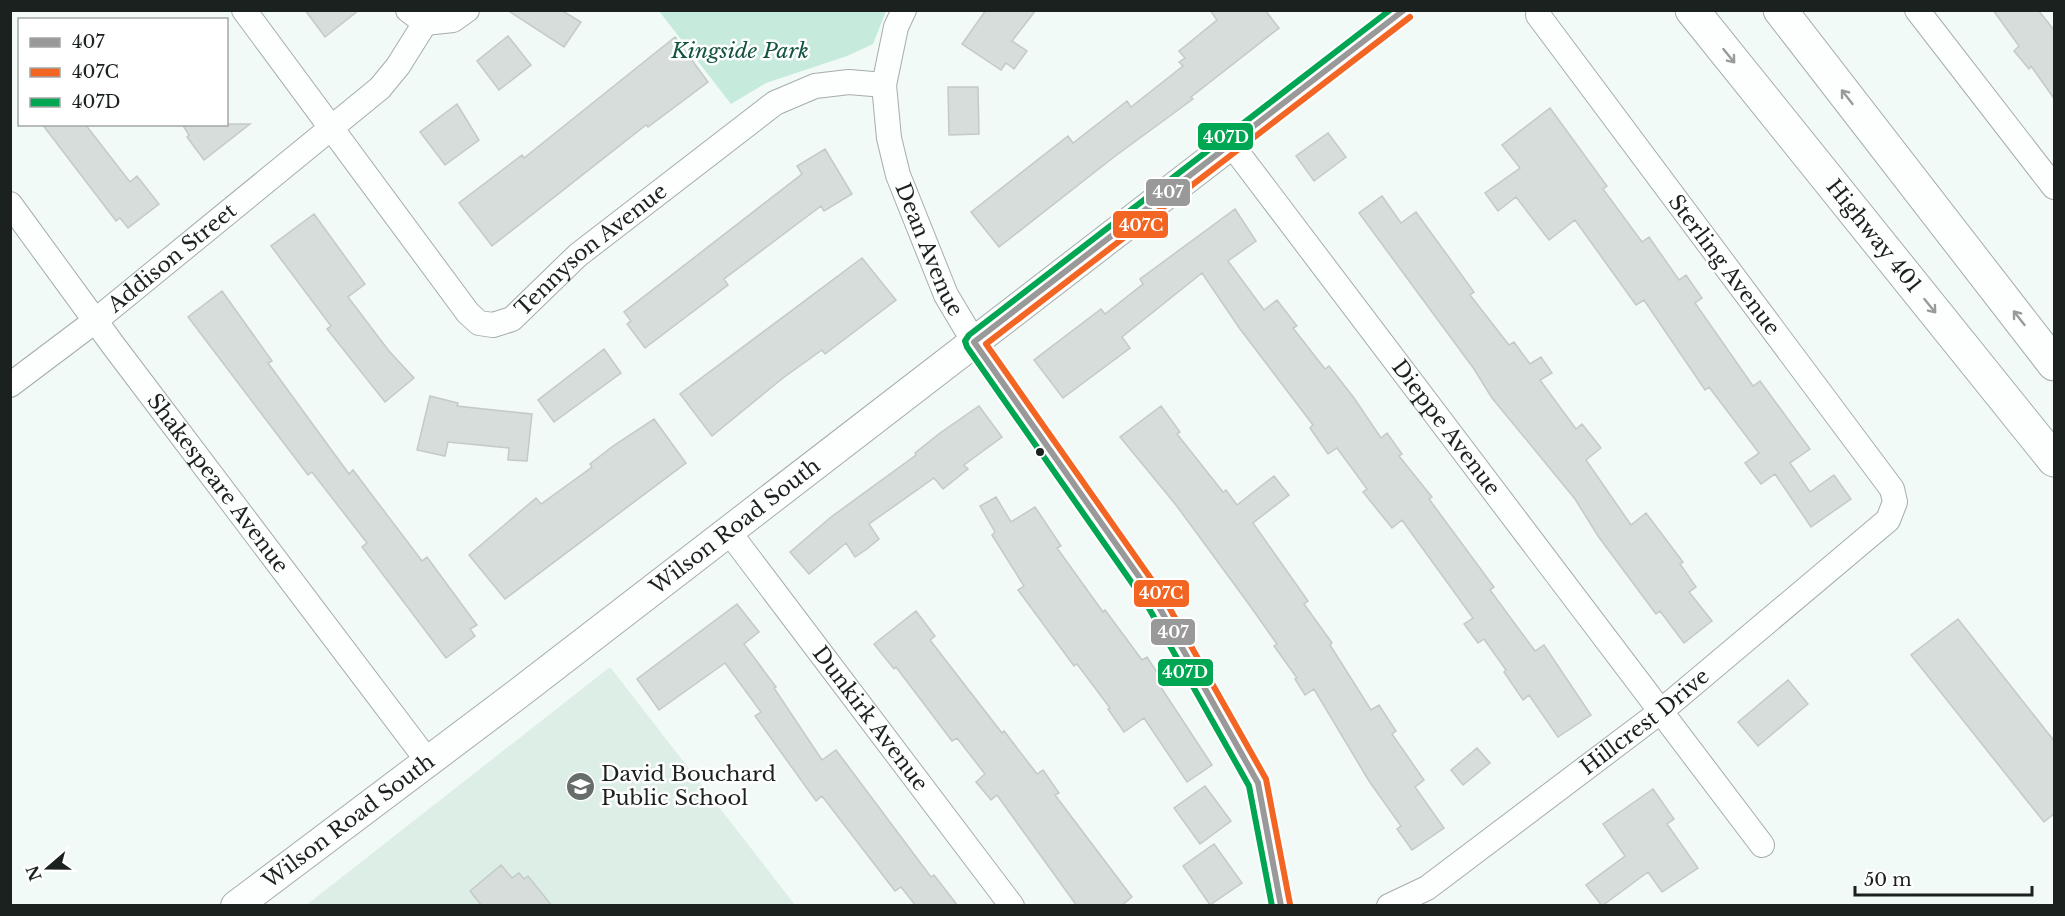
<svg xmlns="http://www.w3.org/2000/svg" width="2065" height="916" viewBox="0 0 2065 916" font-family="'Libre Baskerville',serif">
	<rect width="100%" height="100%" fill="#f1faf6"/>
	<path fill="#ddeee7" d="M610,667L795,905L305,906Z"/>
	<path fill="#c6eadb" d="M659,11H886L873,44L847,56L766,83L731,104Z"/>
	<path fill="#d6ddda" stroke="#c3cac7" stroke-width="1.5" d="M305,10H359L325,37Z
		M507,10H561L581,22L564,47Z
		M986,10H1036L1012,41L1027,51L1014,69L1006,63L1001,70L962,44Z
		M1210,10H1265L1279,28L1191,97L1193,99L1114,157L999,247L971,212L1068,136L1073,143L1127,101L1131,107L1183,66L1179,62L1185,58L1179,51L1217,20Z
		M1993,10H2038L2055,31V100L2031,66L2029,69L2014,51L2019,46Z
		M508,36L531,65L499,90L477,61Z
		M675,37L708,82L648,127L646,125L492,246L459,203L522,155L524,158Z
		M948,87H978L979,134L949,135Z
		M457,104L479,140L445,165L420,132Z
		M1550,108L1607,186L1603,189L1642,242L1649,237L1679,280L1686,275L1702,298L1695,303L1753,386L1760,381L1810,449L1790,463L1810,492L1834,475L1851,499L1811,527L1775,474L1761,484L1745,463L1759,453L1709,387L1705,390L1644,300L1636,305L1575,220L1549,240L1516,197L1498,211L1485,193L1520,168L1502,145Z
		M42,124H85L130,182L137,176L159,204L128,228L120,218L116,221Z
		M182,124H250L204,160L187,137L189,135Z
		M1328,133L1346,157L1314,181L1296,156Z
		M825,149L852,194L824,211L821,206L724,279L728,285L645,348L627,324L631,321L624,312L802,174L797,166Z
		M1382,196L1401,223L1416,212L1474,292L1470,295L1509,345L1514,342L1530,364L1541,357L1552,373L1540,380L1576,429L1582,424L1601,448L1586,460L1631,525L1646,513L1683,562L1680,564L1696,587L1689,592L1712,621L1684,643L1660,611L1656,614L1598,536L1575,499L1492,398L1474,369L1359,213Z
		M1235,209L1256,241L1228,261L1264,310L1277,300L1297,326L1293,328L1325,369L1329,366L1354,398L1381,438L1387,433L1402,454L1399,456L1432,497L1429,499L1494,587L1490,590L1535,651L1544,645L1591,715L1558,737L1529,695L1523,700L1504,672L1506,670L1484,639L1478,643L1464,624L1473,618L1402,520L1392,528L1363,492L1367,489L1337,448L1328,454L1310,428L1313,425L1240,329L1202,273L1122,337L1130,348L1063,398L1034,360L1101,309L1105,314L1143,284L1140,279Z
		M314,214L365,284L348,297L389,351L414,378L385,402L327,329L331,326L271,246Z
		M862,258L896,300L825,354L822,350L783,378L712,436L680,394Z
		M222,291L272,361L268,363L349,474L353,470L422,561L427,557L477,625L470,629L475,636L446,658L362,547L367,543L312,472L308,475L188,317Z
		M604,349L621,373L554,422L538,400Z
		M430,396L458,403L457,406L532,414L527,461L508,460L509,448L448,442L445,456L417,450Z
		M979,406L1002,437L964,465L968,469L943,489L934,478L869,524L879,539L867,549L855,557L846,543L809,574L790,552L831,517L916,455L915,453L940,433Z
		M1161,406L1180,432L1177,434L1223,492L1226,490L1237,505L1274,476L1289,495L1253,523L1308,601L1304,604L1332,643L1330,645L1371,710L1379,705L1396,731L1392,734L1424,780L1415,787L1444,828L1412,850L1397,829L1401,826L1369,781L1314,689L1305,695L1295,679L1297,678L1274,646L1277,644L1248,603L1176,505L1120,437Z
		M654,419L686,463L505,599L469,555L536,498L541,504L592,467L590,464L613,446Z
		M996,497L1011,522L1035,507L1061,546L1057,548L1103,612L1105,610L1142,660L1147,657L1164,683L1160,686L1212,765L1187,782L1144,718L1124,732L1108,709L1110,708L1077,664L1074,666L1018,590L1024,586L992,535L995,532L980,506Z
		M737,604L759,632L744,644L776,687L774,688L822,760L836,750L931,877L934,875L958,906H916L901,887L895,891L822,796L816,801L755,716L761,712L725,663L659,710L637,679Z
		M916,611L935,636L930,640L1002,733L1004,731L1037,774L1043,770L1059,793L1055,795L1132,897L1121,906H1077L997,795L991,800L976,782L985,774L957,738L952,741L896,667L894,669L874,644Z
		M1958,619L2055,742V813L2044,822L1911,655Z
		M1788,680L1808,704L1758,746L1738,722Z
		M1477,748L1490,763L1463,785L1451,770Z
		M1205,786L1231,821L1200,844L1174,808Z
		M1653,789L1674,819L1667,824L1698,868L1662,892L1648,872L1602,906L1586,885L1625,856L1603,824Z
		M1214,844L1242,883L1210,905L1183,866Z
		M501,865L512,878L519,873L524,879L528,876L552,906H482L470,891Z"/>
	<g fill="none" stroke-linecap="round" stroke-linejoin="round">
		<defs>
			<g id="minor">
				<path id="s1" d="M244,10L468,313L479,323L493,325L512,319L578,255L775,103L815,86L849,82L884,85"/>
				<path d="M408,10L425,23L453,20L467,10"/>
				<path id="s2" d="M904,10L896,27L884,85L889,138L898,175L946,295L974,342L1154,598L1258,783L1281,906"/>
				<path d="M1917,10L2054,187"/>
				<path id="s3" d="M1231,144L1762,845"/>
				<path id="s4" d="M10,204L113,345L427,760"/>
				<path id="s5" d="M10,385L95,321L380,88L398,66L425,23"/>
				<path id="s6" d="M729,532L1012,906"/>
				<path id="s7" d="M1389,906L1427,888L1660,712L1888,520L1895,502L1892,489L1538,15"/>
			</g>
			<g id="major">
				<path id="s8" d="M236,906L515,696L1231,144"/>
			</g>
			<g id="highway">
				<path id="s9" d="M1692,10L2054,460"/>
				<path d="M1780,10L2054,364"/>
			</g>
		</defs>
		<use href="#minor" stroke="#a6adaa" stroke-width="26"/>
		<use href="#major" stroke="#a6adaa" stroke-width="32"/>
		<use href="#highway" stroke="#a6adaa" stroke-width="35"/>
		<use href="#minor" stroke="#fdfefe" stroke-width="24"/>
		<use href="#major" stroke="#fdfefe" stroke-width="30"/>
		<use href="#highway" stroke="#fdfefe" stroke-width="33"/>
		<defs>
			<path id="bus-1" d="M1281,906L1258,783L1154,598L974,342L1404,10"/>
			<path id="bus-2" d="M1290,904L1266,779L1161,593L986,344L1410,17"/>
			<path id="bus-3" d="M1272,906L1249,786L1146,603L967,347L965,341L969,335L1390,10"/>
		</defs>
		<use href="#bus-1" stroke="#fff" stroke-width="10"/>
		<use href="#bus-2" stroke="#fff" stroke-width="10"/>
		<use href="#bus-3" stroke="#fff" stroke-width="10"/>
		<use href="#bus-1" stroke="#999" stroke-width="6"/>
		<use href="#bus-2" stroke="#f26522" stroke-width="6"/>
		<use href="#bus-3" stroke="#00a651" stroke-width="6"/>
	</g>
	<defs><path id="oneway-shaft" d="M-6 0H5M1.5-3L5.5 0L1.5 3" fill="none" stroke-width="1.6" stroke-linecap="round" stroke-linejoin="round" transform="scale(1.5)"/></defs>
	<g stroke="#979b9a">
		<use href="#oneway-shaft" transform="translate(1729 56) rotate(51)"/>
		<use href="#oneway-shaft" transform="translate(1847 97) rotate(-128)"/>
		<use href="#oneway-shaft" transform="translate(1930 306) rotate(51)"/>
		<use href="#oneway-shaft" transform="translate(2019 318) rotate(-128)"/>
	</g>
	<defs>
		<symbol id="school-disc" viewBox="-11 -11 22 22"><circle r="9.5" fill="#666d6a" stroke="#fff"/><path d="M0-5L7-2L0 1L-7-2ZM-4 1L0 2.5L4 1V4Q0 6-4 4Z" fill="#fff"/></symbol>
	</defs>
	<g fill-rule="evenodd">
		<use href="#school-disc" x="564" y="770" width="33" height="33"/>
	</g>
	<circle fill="#1b211f" stroke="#fff" stroke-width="2" cx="1040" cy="452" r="5"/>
	<g text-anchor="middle" stroke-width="5" stroke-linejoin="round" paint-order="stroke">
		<g font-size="21" font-style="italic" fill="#125440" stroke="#fff">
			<text x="740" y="58">Kingside Park</text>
		</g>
		<g font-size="21" fill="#1b211f" stroke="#fff">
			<text dy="7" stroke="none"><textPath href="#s9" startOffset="290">Highway 401</textPath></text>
			<text dy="7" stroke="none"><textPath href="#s2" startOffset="250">Dean Avenue</textPath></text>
			<text dy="7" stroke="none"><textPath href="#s1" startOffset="531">Tennyson Avenue</textPath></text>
			<text dy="7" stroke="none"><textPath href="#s5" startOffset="206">Addison Street</textPath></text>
			<text transform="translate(1724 265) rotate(53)" y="7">Sterling Avenue</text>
			<text dy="7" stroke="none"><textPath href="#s3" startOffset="356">Dieppe Avenue</textPath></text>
			<text dy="7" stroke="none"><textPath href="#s4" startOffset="348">Shakespeare Avenue</textPath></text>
			<text dy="7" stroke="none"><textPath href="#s8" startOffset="627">Wilson Road South</textPath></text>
			<text dy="7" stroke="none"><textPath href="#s6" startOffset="234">Dunkirk Avenue</textPath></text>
			<text dy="7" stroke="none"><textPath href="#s7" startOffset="316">Hillcrest Drive</textPath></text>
			<text dy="7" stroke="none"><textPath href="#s8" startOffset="141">Wilson Road South</textPath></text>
		</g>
		<g font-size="21" fill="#1b211f" stroke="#fff" text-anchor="start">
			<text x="601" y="781">David Bouchard<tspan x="601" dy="24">Public School</tspan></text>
		</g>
	</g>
	<g stroke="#fff" stroke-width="2">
		<rect x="1197" y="122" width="57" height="29" rx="6" fill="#00a651"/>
		<rect x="1145" y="178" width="46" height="29" rx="6" fill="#999"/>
		<rect x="1112" y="210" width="57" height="29" rx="6" fill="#f26522"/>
		<rect x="1133" y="579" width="57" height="29" rx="6" fill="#f26522"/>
		<rect x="1150" y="618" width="46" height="28" rx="6" fill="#999"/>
		<rect x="1157" y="658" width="57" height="29" rx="6" fill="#00a651"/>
	</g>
	<g font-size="16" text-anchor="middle" font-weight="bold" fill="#fff">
		<text x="1226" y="143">407D</text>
		<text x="1168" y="198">407</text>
		<text x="1141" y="231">407C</text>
		<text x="1161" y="599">407C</text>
		<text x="1173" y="638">407</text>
		<text x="1185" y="678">407D</text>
	</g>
	<rect width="2065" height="916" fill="none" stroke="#1b211f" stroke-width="24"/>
	<rect x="18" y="18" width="210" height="108" fill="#ffffff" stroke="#a4a6a5" stroke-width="1.5"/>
	<rect x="30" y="38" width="30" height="9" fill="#999999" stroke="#a4a6a5" stroke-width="1.5"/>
	<text x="72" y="48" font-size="18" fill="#1b211f">407</text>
	<rect x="30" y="68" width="30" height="9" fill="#f26522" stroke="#a4a6a5" stroke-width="1.5"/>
	<text x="72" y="78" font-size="18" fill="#1b211f">407C</text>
	<rect x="30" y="98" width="30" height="9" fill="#00a651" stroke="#a4a6a5" stroke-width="1.5"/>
	<text x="72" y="108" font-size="18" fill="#1b211f">407D</text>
	<g transform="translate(48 868) rotate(250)" stroke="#ffffff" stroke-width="4.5" paint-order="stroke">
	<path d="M0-4.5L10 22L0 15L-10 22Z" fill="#1b211f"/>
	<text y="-9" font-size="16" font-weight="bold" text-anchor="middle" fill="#1b211f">N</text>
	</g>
	<path d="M1855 886v9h177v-9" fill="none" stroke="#1b211f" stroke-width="3"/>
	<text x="1864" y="886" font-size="18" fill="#1b211f" stroke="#ffffff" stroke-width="4.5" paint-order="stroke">50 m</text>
</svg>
